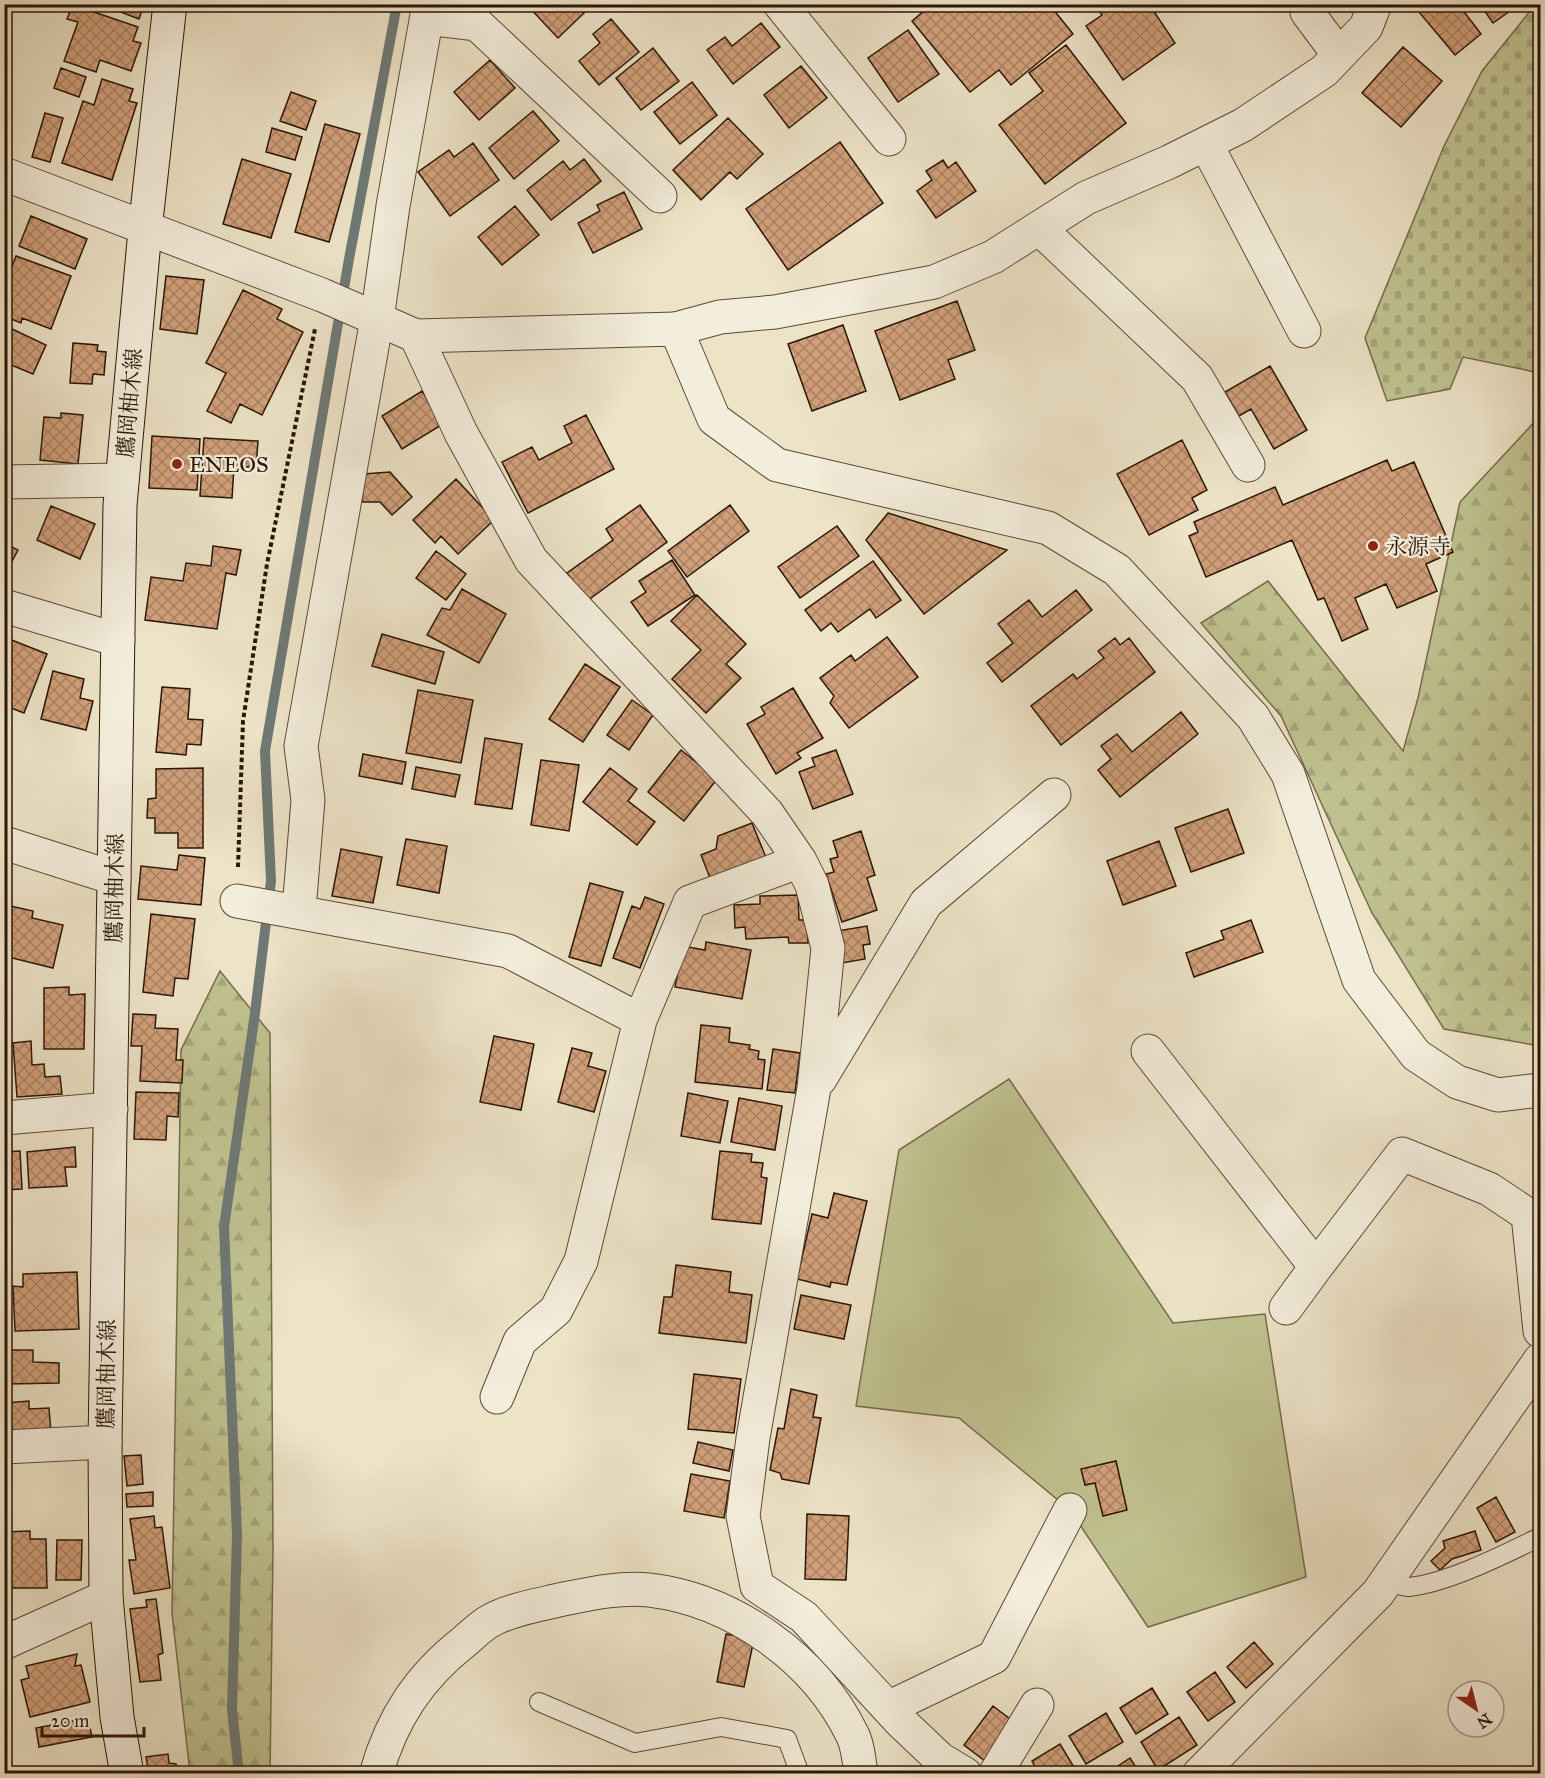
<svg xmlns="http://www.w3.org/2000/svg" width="1545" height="1778" viewBox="0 0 1545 1778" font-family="'IM FELL Great Primer','Noto Serif JP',serif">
	<defs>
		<pattern id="forest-firs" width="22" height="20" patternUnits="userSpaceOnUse" patternTransform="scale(1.5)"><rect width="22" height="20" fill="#c0c190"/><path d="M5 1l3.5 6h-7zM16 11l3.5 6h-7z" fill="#a5a57b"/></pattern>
		<pattern id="cemetery-stones" width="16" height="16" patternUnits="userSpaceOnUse" patternTransform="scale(1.5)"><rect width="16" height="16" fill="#c0c190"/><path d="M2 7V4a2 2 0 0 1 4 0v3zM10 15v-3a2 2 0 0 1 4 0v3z" fill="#a5a57b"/></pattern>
		<pattern id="building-cross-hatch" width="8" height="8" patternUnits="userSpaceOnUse" patternTransform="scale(1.5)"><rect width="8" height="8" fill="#d1a07a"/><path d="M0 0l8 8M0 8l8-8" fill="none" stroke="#aa8162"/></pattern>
	</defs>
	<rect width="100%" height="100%" fill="#ede3c7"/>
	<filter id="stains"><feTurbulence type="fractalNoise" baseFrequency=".00333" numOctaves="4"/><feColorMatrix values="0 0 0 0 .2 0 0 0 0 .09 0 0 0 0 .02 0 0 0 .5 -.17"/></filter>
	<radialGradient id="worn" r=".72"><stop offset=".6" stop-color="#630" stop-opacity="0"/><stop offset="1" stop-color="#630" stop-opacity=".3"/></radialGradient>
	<path fill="#c0c190" stroke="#766b4b" stroke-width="1.5" d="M1009,1079L1173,1323L1265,1314L1306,1577L1148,1627L1070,1510L959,1418L856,1406L899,1150Z"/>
	<path fill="url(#forest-firs)" stroke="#766b4b" stroke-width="1.5" d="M1540,416V1046L1444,1029L1372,913L1281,716L1201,623L1268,581L1403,751L1418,698L1460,502Z
		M220,971L270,1033L273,1549L270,1773H190L172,1613L181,1050Z"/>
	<path fill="url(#cemetery-stones)" stroke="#766b4b" stroke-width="1.5" d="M1535,5H1540V373L1463,357L1450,389L1387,401L1365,338L1444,146L1482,71Z"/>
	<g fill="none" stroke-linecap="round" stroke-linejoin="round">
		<path stroke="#6f7975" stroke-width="10" d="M239,1774L232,1710L237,1535L224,1227L255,1013L271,881L265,751L349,259L397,4"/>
	</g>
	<path fill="url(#building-cross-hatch)" stroke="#2b1506" stroke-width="1.5" d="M73,4H93L91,11L138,27L133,41L141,43L131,71L100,60L96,72L64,61L78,22L67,19Z
		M100,4H144L139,19Z
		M526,4H576L584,13L558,38Z
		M932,4H1049L1073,34L1011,85L999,70L970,92L912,21Z
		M1094,4H1149L1175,43L1123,80L1086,26L1102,15Z
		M1458,4L1481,34L1455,55L1414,6Z
		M1480,4H1520L1493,23Z
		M611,19L639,52L599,85L579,61L600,43L593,34Z
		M761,23L780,47L733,84L707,50L725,37L732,46Z
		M908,30L939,74L898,102L868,58Z
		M1066,45L1126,123L1045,184L999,125L1043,91L1029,73Z
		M1403,47L1442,81L1401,127L1362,93Z
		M653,48L679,81L641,110L616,78Z
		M490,60L515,88L479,120L454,92Z
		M801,66L827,98L789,128L764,95Z
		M61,68L86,77L79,97L54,88Z
		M102,79L133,89L129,101L137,103L112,180L62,163L83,101L94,105Z
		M692,82L717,115L680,144L654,112Z
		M291,92L316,101L306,130L280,121Z
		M533,111L559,141L514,179L489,148Z
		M45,113L63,118L50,162L32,157Z
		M728,118L763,154L737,179L730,172L701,200L673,170Z
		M325,124L360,134L329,242L295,232Z
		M272,128L302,137L295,160L266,152Z
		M840,142L883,203L788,270L746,209Z
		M473,143L499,180L450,216L418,172L449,150L454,157Z
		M242,159L291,174L271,238L223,224Z
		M584,159L601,181L551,220L527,190L563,161L570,170Z
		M943,160L948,168L956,162L976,191L936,218L917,191L932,180L926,171Z
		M624,192L642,229L593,253L578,223L600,211L597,205Z
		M515,206L539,235L502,265L478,237Z
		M31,216L87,239L75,269L19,246Z
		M16,256L71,276L51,329L22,318L21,323L4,316V286Z
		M166,276L204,280L197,334L160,329Z
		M243,290L282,309L277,319L303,332L262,415L240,404L231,423L207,411L226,373L206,363Z
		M957,301L975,350L948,360L955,379L900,400L875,331Z
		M843,325L866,391L812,411L788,344Z
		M8,327L46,345L33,374L4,362V335Z
		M73,343L98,345L97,351L106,352L104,375L93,374L92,384L70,383Z
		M1270,366L1307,430L1274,449L1251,409L1239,416L1225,392Z
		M422,391L443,424L402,449L382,416Z
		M61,413L83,415L78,464L40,460L44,417L61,418Z
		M586,415L614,469L528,513L502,462L532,447L539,460L572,443L564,426Z
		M152,436L200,439L197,490L149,488Z
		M204,438L258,441L256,467H234L232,498L200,496Z
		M1182,440L1207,490L1192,498L1198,510L1149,535L1117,474Z
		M1387,460L1392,471L1414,462L1453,552L1426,564L1437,591L1397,608L1386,584L1355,598L1368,629L1342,641L1324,598L1318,600L1292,540L1206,577L1189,536L1198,532L1194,522L1275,487L1283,505Z
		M390,472L412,497L392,515L380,502H362L364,474Z
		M456,479L494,520L458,554L441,536L435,543L413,520Z
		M640,505L667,542L587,601L567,573L613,540L606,529Z
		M730,505L749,531L687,577L668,551Z
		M51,506L95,524L80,559L37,540Z
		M888,513L1007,550L924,614L866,540Z
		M837,526L859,556L800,598L778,567Z
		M4,543L18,550L4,576Z
		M213,546L241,550L236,575L226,573L217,629L145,620L151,577L183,581L186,563L211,566Z
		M436,551L466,574L446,600L416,578Z
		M672,560L695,595L648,626L631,602L646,592L639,581Z
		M873,561L901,600L876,618L870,609L838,632L831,623L821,631L805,610Z
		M462,589L506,614L479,663L427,635L442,608L450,610Z
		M1076,590L1092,610L1002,682L987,663L1013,643L998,624L1029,600L1042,617Z
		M697,595L746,644L726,664L741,678L706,713L672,679L701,650L671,621Z
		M382,634L444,652L435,684L372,666Z
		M887,637L918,677L849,728L830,703L834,696L820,678L851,655L855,661Z
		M1115,638L1120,645L1129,638L1155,672L1061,745L1031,706L1073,674L1077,679L1104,658L1098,651Z
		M9,639L47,654L24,713L6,706L9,699L4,697V650Z
		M585,664L620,687L583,742L549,719Z
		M53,671L84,679L80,698L93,701L86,730L41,719Z
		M162,687L190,689L188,719L203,720L201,745L187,744L186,755L156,752Z
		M793,688L823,738L797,753L801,758L776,774L747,724L765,714L761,707Z
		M418,690L473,700L461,763L406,753Z
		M632,700L653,715L629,750L607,735Z
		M1181,712L1198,734L1120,797L1098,770L1111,759L1101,746L1117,734L1132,752Z
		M485,738L522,744L512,809L475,804Z
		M681,750L717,779L684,821L648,792Z
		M836,750L853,794L813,809L799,772L815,766L812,758Z
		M363,754L406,762L402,784L359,776Z
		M541,760L579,765L569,831L531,825Z
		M416,767L460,775L455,797L412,789Z
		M203,768V848H178V833H155V818H147L148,799L156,798V769Z
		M610,768L637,789L628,801L655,822L637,845L583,802Z
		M1228,809L1244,853L1191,872L1175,828Z
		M752,823L767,860L712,883L701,855L716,849L718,836Z
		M861,831L875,875L867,878L877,910L842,922L826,874L834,872L830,859L838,857L833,841Z
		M406,839L447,846L439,893L397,885Z
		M1159,841L1176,886L1123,905L1107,861Z
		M341,849L382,857L373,903L332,896Z
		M179,855L205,858L201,905L138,899L141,866L177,870Z
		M590,883L623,892L601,966L569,957Z
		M798,895L799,920H807L808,943H789L788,937L746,939L745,927L735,928L734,905L760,904V896Z
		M645,897L664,904L640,968L613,958L632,906L640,909Z
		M6,905L33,911L32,918L63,925L53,968L4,956Z
		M151,914L195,919L188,979L175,978L173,996L143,992Z
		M1251,920L1263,952L1194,977L1186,953L1224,939L1221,931Z
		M867,926L870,944L863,945L865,959L842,963L837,931Z
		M706,942L751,950L742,999L675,987L683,946L705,950Z
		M69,987V995L85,994L84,1049H44V988Z
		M133,1014L156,1015L155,1028L178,1029L176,1060H183L182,1083L140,1081L142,1046H131Z
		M701,1025L730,1028L729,1042L750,1045L749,1049L759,1051L758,1059L765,1060L762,1089L695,1082Z
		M494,1036L534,1044L521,1110L480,1102Z
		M31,1041L32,1065L44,1064L45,1077L60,1076L62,1094L17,1097L13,1043Z
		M572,1048L592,1053L588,1066L606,1071L594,1112L558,1102Z
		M773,1049L800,1053L795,1093L767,1090Z
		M136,1092L179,1093L178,1117L167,1116L166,1140L134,1139Z
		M688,1093L728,1101L720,1143L681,1136Z
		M739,1098L782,1106L775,1150L731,1142Z
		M75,1147L76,1167H65L67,1186L29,1188L27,1152Z
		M20,1151L22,1189L4,1190V1152Z
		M720,1151L752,1154L751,1162L763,1163L761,1177L767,1178L761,1224L712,1219Z
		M834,1193L867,1201L847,1285L831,1282L830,1287L797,1279L812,1214L828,1218Z
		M676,1265L731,1272L729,1292L752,1295L746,1343L659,1333L664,1297H672Z
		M77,1272L79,1329L15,1331L13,1286L23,1287V1274Z
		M801,1295L851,1305L844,1339L794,1329Z
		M8,1350H33V1362L59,1363V1383L8,1384Z
		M694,1374L741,1379L734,1433L688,1429Z
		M791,1389L817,1395L813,1417L821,1418L809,1484L782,1479L780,1473L770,1470L778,1428L784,1429Z
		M29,1401V1409L49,1408L51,1433L8,1435L6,1403Z
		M698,1442L733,1450L729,1471L693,1463Z
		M141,1455L143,1484L127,1486L124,1456Z
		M1116,1461L1127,1510L1103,1516L1095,1483L1085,1485L1081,1469Z
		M691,1474L730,1481L724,1518L684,1511Z
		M153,1492V1506L127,1507L126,1494Z
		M1496,1497L1515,1532L1496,1542L1477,1508Z
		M807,1514L849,1516L846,1580L805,1579Z
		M154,1516L155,1528L162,1527L170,1588L134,1594L129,1560H136L130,1519Z
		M30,1531V1539H46L47,1588H4V1532Z
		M1475,1531L1481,1550L1452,1559L1440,1570L1431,1561L1445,1548L1443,1541Z
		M57,1540H82L81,1580H56Z
		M156,1599L163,1653L158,1655L161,1680L140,1682L130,1609L147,1607L146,1600Z
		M726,1634L754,1639L744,1687L717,1682Z
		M1254,1642L1273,1664L1246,1688L1227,1667Z
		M77,1654L75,1666L81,1665L90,1702L30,1717L21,1680L29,1678L26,1666Z
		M1215,1672L1235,1702L1208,1721L1187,1692Z
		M1152,1688L1168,1714L1136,1734L1120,1708Z
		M993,1706L1014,1722L985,1761L964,1745Z
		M1106,1713L1123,1742L1086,1764L1069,1736Z
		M1179,1717L1197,1745L1158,1770L1141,1742Z
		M88,1718L92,1737L39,1747L36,1728Z
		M1060,1744L1078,1774H1039L1032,1761Z
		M168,1754L169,1763L176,1764L178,1774H149L146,1757Z
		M1130,1758L1140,1774H1106Z
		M94,1767L95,1774H44Z"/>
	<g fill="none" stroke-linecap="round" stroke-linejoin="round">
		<defs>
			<path id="service" d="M1386,1581C1393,1583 1402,1587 1409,1587C1448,1583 1505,1554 1540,1537
				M539,1702L635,1743L721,1727L787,1739L800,1774"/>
			<path id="minor" d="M780,4L889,139
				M1307,12L1339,55
				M427,18L477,24L660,196
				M1206,144L1304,331
				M1039,228L1197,378L1248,465
				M676,329L720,317L775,312L934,282L993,257L1086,198L1169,162L1243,125L1324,71L1366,27L1375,4
				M416,336L461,433L531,560L767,813L800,861L812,885L828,948L814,1088L753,1438L743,1516L757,1586L804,1617L901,1722L940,1759L965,1774
				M4,482L122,480
				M4,606L118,640
				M4,843L114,878
				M237,901L508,951L640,1020
				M299,910L308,800L301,746L377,319
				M1148,1051L1316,1267L1402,1154L1489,1189L1528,1215L1540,1331
				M820,1079L926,903L1054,795
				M4,1118L111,1109
				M1286,1308L1316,1267
				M497,1397L520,1341L556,1310L581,1261L640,1020L690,902L800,861
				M4,1447L105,1442
				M4,1643L106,1597
				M888,1708L994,1657L1070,1510
				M995,1774L1037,1705"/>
			<path id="tertiary" d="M4,174L322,295L416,336L676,329L714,419L777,465L1048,528L1117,570L1253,717L1288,774L1359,980L1416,1055L1457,1082L1498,1095L1540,1090
				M377,319L393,206L429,4
				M376,1774C392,1718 419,1677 465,1641C473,1634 481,1626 490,1621C509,1610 538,1605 559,1600C589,1594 618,1587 649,1590C733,1600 815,1658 852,1734C858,1745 859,1761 861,1774
				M1199,1774L1378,1593L1540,1360"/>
			<path id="secondary" d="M127,1774L117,1717L106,1597L105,1442L120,505L145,230L170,4"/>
		</defs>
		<use href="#service" stroke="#5c4836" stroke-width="20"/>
		<use href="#minor" stroke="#5c4836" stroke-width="35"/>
		<use href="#tertiary" stroke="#5c4836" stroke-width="35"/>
		<use href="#secondary" stroke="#2b1506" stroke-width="35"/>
		<path stroke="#2b1506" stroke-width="4" stroke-dasharray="4.5 3" stroke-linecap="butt" d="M238,867L243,721L267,564L315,329"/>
		<use href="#service" stroke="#f3eddb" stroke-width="18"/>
		<use href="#minor" stroke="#f3eddb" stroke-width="33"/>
		<use href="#tertiary" stroke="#f3eddb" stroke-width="33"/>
		<use href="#secondary" stroke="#f3eddb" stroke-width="33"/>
	</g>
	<g fill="#8f2418" stroke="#f3eddb" stroke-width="2">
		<circle cx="177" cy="464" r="6"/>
		<circle cx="1373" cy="546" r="6"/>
	</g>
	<g text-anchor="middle" stroke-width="4.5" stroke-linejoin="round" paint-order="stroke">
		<g font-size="22" fill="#2b1506" stroke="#f3eddb">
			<text transform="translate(129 403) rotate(-85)" y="8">鷹岡柚木線</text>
			<text transform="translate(114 888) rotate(-89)" y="8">鷹岡柚木線</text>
			<text transform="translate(106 1374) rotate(-89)" y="8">鷹岡柚木線</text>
		</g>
		<g font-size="22" fill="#2b1506" stroke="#f3eddb" text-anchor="start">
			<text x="189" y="472">ENEOS</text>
			<text x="1385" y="554">永源寺</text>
		</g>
	</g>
	<rect width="1545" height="1778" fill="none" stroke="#ede3c7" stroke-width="24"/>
	<rect x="6" y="6" width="1533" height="1766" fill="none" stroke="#2b1506" stroke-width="3"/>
	<rect x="12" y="12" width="1521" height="1754" fill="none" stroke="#2b1506" stroke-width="1.5"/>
	<g transform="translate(1476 1709) rotate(145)"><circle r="28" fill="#f3eddb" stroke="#a39786" stroke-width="1.5"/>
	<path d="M0-4.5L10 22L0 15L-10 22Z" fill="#8f2418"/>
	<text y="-9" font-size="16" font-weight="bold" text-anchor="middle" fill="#2b1506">N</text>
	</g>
	<path d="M42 1727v9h102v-9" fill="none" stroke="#2b1506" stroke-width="3"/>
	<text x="51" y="1727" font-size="18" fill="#2b1506" stroke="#f3eddb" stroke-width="4.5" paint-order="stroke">20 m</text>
	<rect width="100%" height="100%" filter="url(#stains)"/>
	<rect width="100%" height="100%" fill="url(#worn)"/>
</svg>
